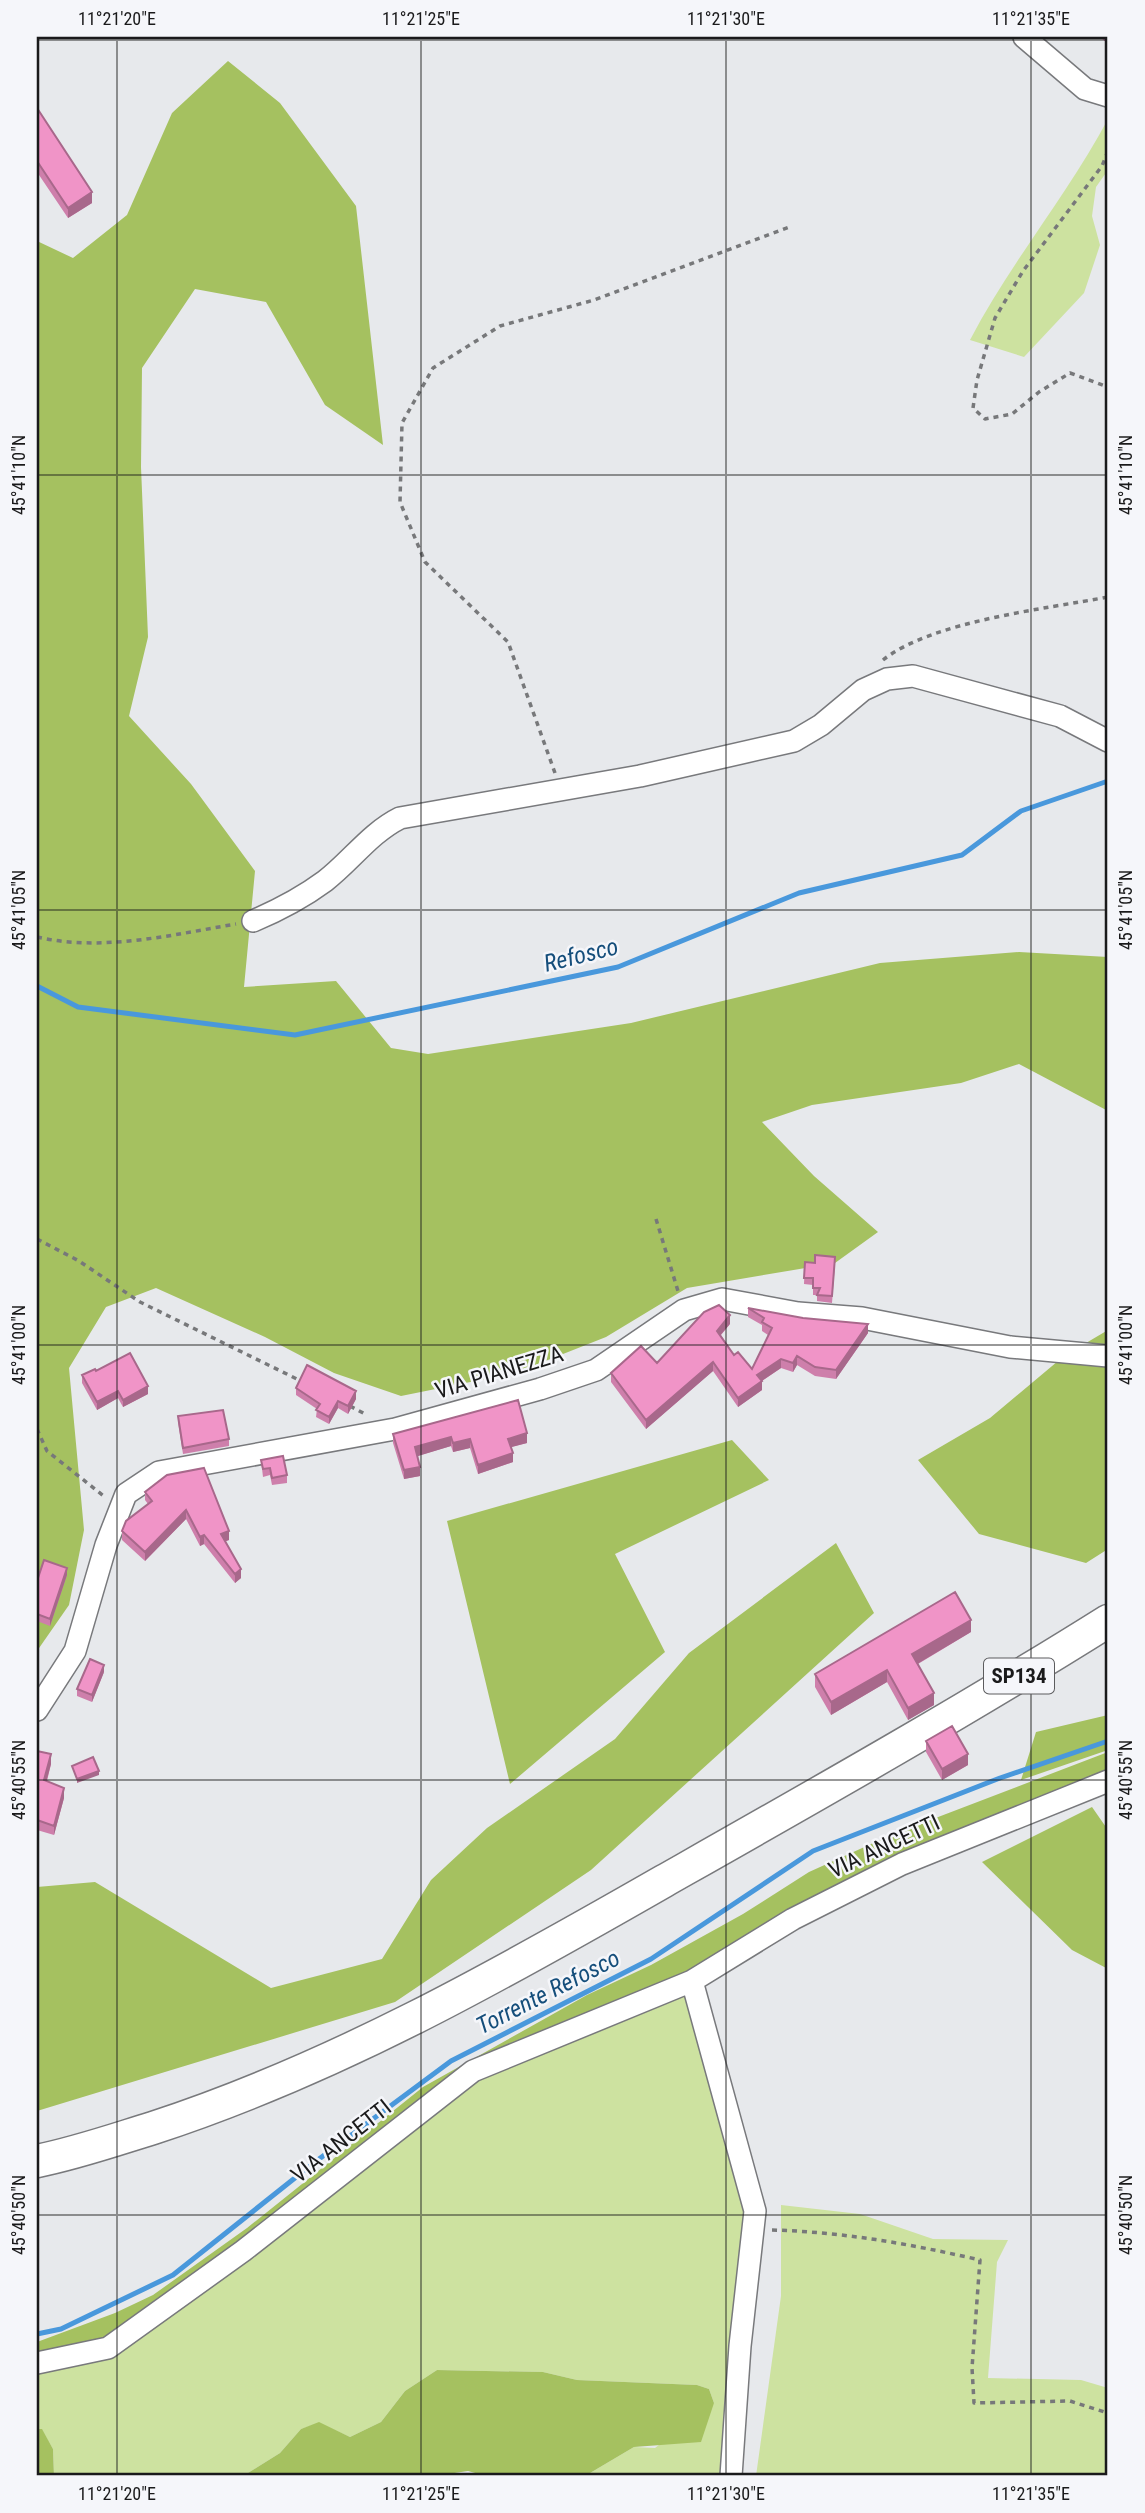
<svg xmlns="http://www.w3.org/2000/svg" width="1145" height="2513" viewBox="0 0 1145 2513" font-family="'Roboto Condensed',sans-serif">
	<rect width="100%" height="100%" fill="#e7e9ec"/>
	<path fill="#cde2a0" d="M1108,119V170L1096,187L1092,216L1100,245L1084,293L1024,357L970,340C1010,263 1067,196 1108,119Z
		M696,1976L752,2207L728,2476H585L634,2447L655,2448L714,2403L709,2389L697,2385L577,2380L543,2372L437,2370L405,2391L381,2422L350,2437L319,2423L301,2429L280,2453L243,2476H54L53,2449L42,2430L37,2429V2359L97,2349L337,2184L453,2080Z
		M781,2205L860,2214L933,2239L1008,2240L997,2262L988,2378L1081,2380L1108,2388V2476H756L781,2296Z"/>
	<path fill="#a5c160" d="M228,61L280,103L356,206L383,445L325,405L266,302L195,289L142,368L141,467L148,637L129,716L191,784L255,871L244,987L336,981L391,1048L428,1054L631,1023L880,963L1019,952L1108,957V1111L1019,1064L961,1083L812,1105L762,1122L814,1176L878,1232L835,1263L687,1288L606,1337L515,1373L401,1396L334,1373L265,1337L156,1288L106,1307L69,1368L84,1530L69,1605L37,1651V241L73,258L127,215L172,113Z
		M1108,1330V1549L1086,1563L979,1534L918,1460L990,1418L1064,1356Z
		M732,1440L769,1480L615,1554L665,1652L510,1784L447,1521Z
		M836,1543L874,1613L591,1870L395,2002L37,2111V1887L95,1882L271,1988L382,1959L431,1880L487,1828L615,1739L689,1653Z
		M1108,1715V1750L1021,1780L1036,1732Z
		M1108,1752V1771L714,1961L453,2080L293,2225L245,2250L125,2334L37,2359V2342L115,2313L153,2295L247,2228L423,2087L587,1995L651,1965L743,1914L809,1872L891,1835Z
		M1092,1807L1108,1830V1969L1072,1950L982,1862Z
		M437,2370L543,2372L577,2380L697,2385L709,2389L714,2403L701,2442L634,2447L585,2476H486L468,2471L434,2476H243L280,2453L301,2429L319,2422L350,2437L381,2422L405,2391Z
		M37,2429H42L53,2449L54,2476H37Z"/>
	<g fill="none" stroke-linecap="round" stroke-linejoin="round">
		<path stroke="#4998dc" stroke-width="5" d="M37,986L78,1007L295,1035L618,967L799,893L962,855L1021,811L1108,781
			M37,2334L61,2329L173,2275L315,2162L451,2061L651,1959L813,1851L1000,1778L1108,1741"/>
		<defs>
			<path id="minor" d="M1024,37L1085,89L1108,96
				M253,921C279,910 302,898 325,881C351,861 370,833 400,818L640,776L794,741L821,725L863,690L887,679L913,676L1060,716L1108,741
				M37,1710L75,1651L106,1545L126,1494L159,1472L395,1429L540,1389L596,1370L684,1310L722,1299L798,1313L862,1318L1010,1347L1108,1356
				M692,1981L755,2211L740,2346L731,2476
				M37,2363L108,2348L243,2251L473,2071L692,1981L793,1919L902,1864L1108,1781"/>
			<path id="highway" d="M37,2161C77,2153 114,2140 153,2128C334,2069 500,1975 664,1881C814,1796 963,1712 1108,1621"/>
		</defs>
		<use href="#minor" stroke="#78797c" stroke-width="24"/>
		<use href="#highway" stroke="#78797c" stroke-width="35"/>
		<path stroke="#77787a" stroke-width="3.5" stroke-dasharray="5 5" stroke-linecap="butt" d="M1108,151L1102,166L1023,271L995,318L977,380L973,408L985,419L1012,414L1039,392L1070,373L1108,387
			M883,660C932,621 1045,609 1108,597
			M555,773L508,642L425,562L400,502L402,423L433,368L500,326L594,300L792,226
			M37,937C102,952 171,935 236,924
			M656,1219L678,1291
			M37,1239L79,1261L140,1302L303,1382
			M350,1406L365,1414
			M37,1429L47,1451L105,1497
			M772,2230C844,2232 910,2244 980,2260L972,2368L974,2403L1070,2401L1108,2413"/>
		<use href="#minor" stroke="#fff" stroke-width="21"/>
		<use href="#highway" stroke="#fff" stroke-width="32"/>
	</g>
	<path fill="#ce7fab" d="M1100,37H1108V44Z
		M37,108L92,203L68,218L37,172Z
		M805,1262L835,1264L832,1303L817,1301V1295H813V1285L804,1284Z
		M748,1308L868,1333L836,1379L815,1376L797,1365L793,1372L781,1368L762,1381V1390L738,1407L713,1371L646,1429L611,1382V1373L657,1363L730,1324L721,1335L734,1355L752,1369L768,1335L762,1331V1325L748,1317Z
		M82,1375L148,1394L123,1407L118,1398L97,1410L82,1383Z
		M296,1388L356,1399L348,1414L338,1408L329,1424L316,1417L317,1409L296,1395Z
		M178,1416L229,1439V1446L183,1454L178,1422Z
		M393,1434L527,1443L511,1447L513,1462L478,1474L470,1448L453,1452L451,1446L417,1456L420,1476L404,1479L393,1443Z
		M261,1460L287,1475V1483L272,1485L270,1475L263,1477Z
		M167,1475L229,1540L225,1541L241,1578L235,1583L204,1544L200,1546L186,1519L145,1561L122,1540V1531L148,1504L145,1500V1492Z
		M67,1575L50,1626L37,1621V1581Z
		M971,1632L918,1664L934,1705L908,1720L887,1682L831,1715L815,1687V1674Z
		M104,1672L92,1702L77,1696V1689Z
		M926,1741L968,1765L942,1780L926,1752Z
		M37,1751L51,1764L47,1781L64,1798L54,1835L37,1830Z"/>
	<path fill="#a8688b" d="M92,192V203L68,218V208Z
		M730,1315V1324L717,1339V1331Z
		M868,1324V1333L836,1379V1370Z
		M797,1356V1365L793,1372V1363Z
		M781,1359V1368L757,1384V1375Z
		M713,1362V1371L646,1429V1420Z
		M762,1381V1390L738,1407V1398Z
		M148,1386V1394L123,1407V1400Z
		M118,1391V1398L97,1410V1402Z
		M356,1391V1399L348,1414V1406Z
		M338,1401V1408L329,1424V1417Z
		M527,1433V1443L508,1448V1439Z
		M451,1437V1446L415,1457V1447Z
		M470,1439V1448L453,1452V1443Z
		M513,1453V1462L478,1474V1465Z
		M420,1467V1476L404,1479V1470Z
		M186,1510V1519L145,1561V1552Z
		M229,1531V1540L221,1543V1534Z
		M204,1535V1544L200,1546V1537Z
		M67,1568V1575L50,1626V1619Z
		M241,1569V1578L235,1583V1574Z
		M971,1620V1632L912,1667V1654Z
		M104,1665V1672L92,1702V1695Z
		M887,1670V1682L831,1715V1702Z
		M934,1693V1705L908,1720V1708Z
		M51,1754V1764L44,1790V1780Z
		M968,1754V1765L942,1780V1769Z
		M99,1771V1775L77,1783V1779Z
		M64,1788V1798L54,1835V1826Z"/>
	<path fill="#f094c7" stroke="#a8688b" stroke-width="2" d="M37,108L92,192L68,208L37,161Z
		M815,1255L835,1257L832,1296L817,1295L820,1288H813V1278H804L805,1262L815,1263Z
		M719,1305L730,1315L717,1331L734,1355L738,1352L752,1369L772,1328L762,1322L764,1318L748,1308L803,1318L868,1324L836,1370L815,1367L797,1356L793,1363L781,1359L757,1375L762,1381L738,1398L713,1362L646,1420L611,1373L641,1346L657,1363L704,1312Z
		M130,1353L148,1386L123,1400L118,1391L97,1402L82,1375L95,1369L96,1371Z
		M307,1365L356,1391L348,1406L338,1401L329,1417L316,1410L320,1404L296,1388Z
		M518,1400L527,1433L508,1439L513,1453L478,1465L470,1439L453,1443L451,1437L415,1447L420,1467L404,1470L393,1434Z
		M223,1410L229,1439L183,1448L178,1416Z
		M283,1456L287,1475L272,1478L270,1468L263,1469L261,1460Z
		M204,1468L229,1531L221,1534L241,1569L235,1574L204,1535L200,1537L186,1510L145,1552L122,1531L126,1521L152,1501L145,1492L167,1475Z
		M44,1560L67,1568L50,1619L37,1614V1581Z
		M955,1592L971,1620L912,1654L934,1693L908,1708L887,1670L831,1702L815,1674Z
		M90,1659L104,1665L92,1695L77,1689Z
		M952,1726L968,1754L942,1769L926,1741Z
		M37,1751L51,1754L44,1780L64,1788L54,1826L37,1820Z
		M93,1757L99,1771L77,1779L72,1766Z"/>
	<path fill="none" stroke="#1a1a1b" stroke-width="2" stroke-opacity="0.45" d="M117,37V2476M421,37V2476M726,37V2476M1031,37V2476M37,40H1108M37,475H1108M37,910H1108M37,1345H1108M37,1780H1108M37,2215H1108"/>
	<g text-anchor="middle" stroke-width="5" stroke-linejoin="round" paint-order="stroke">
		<rect fill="#f5f6fa" stroke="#5c5c5e" stroke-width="2" x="984" y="1658.5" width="70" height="35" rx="5"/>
		<g font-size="21" font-weight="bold" fill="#1a1a1b">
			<text x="1019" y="1683">SP134</text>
		</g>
		<g font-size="23" fill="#1a1a1b" stroke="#f5f6fa">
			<text transform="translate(499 1372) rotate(-17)" y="8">VIA PIANEZZA</text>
			<text transform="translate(884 1846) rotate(-25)" y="8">VIA ANCETTI</text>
			<text transform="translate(341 2141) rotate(-38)" y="8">VIA ANCETTI</text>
		</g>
		<g font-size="24" font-style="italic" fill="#154e7b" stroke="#f5f6fa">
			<text transform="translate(581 955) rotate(-14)" y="8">Refosco</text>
			<text transform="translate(548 1992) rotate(-27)" y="8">Torrente Refosco</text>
		</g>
	</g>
	<rect width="1145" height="2513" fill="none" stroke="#f5f6fa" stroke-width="77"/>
	<rect x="38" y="38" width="1068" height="2436" fill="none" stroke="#1a1a1b" stroke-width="2.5"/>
	<g font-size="18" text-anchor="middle" fill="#1a1a1b">
		<text x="117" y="25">11°21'20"E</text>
		<text x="421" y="25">11°21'25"E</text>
		<text x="726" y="25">11°21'30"E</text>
		<text x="1031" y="25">11°21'35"E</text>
		<text transform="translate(19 475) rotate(-90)" y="6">45°41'10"N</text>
		<text transform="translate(1126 475) rotate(-90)" y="6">45°41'10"N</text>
		<text transform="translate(19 910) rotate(-90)" y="6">45°41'05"N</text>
		<text transform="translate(1126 910) rotate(-90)" y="6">45°41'05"N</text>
		<text transform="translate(19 1345) rotate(-90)" y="6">45°41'00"N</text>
		<text transform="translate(1126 1345) rotate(-90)" y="6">45°41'00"N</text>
		<text transform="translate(19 1780) rotate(-90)" y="6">45°40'55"N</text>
		<text transform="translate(1126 1780) rotate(-90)" y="6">45°40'55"N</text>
		<text transform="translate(19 2215) rotate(-90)" y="6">45°40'50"N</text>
		<text transform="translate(1126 2215) rotate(-90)" y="6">45°40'50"N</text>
		<text x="117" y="2500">11°21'20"E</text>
		<text x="421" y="2500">11°21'25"E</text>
		<text x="726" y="2500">11°21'30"E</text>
		<text x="1031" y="2500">11°21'35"E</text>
	</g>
</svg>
